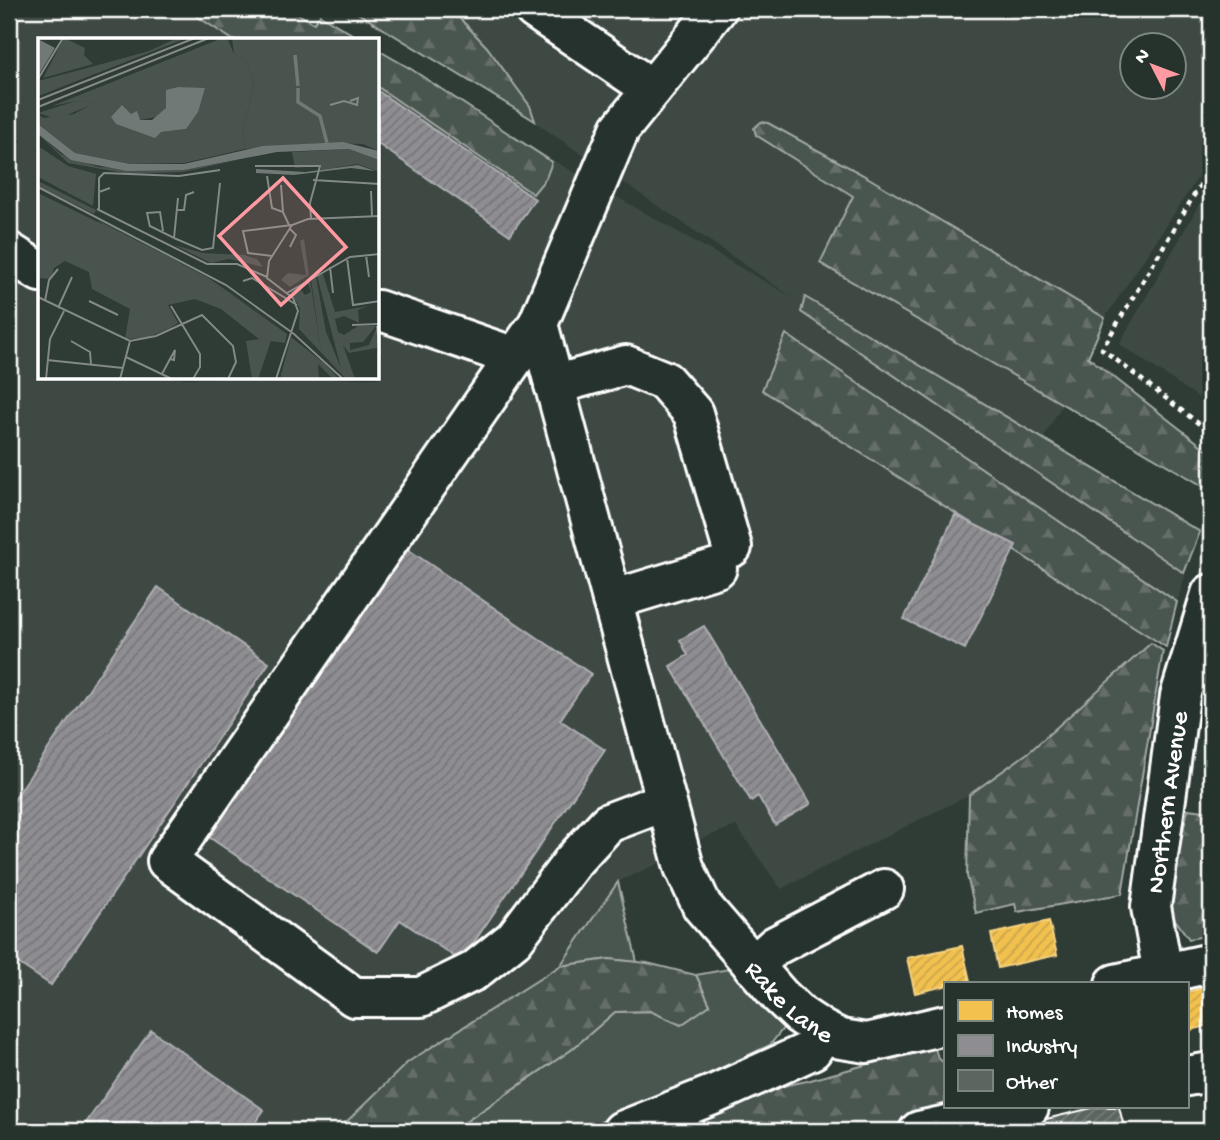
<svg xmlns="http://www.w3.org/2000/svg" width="1220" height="1140" viewBox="0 0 1220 1140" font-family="'Gochi Hand',sans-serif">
	<defs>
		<pattern id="forest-firs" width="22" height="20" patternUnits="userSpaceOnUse" patternTransform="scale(1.75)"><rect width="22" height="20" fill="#4a544f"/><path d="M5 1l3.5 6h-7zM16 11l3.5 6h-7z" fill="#656e69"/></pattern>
		<pattern id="homes-hatch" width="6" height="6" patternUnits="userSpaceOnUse" patternTransform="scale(1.75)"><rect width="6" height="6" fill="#f2c14e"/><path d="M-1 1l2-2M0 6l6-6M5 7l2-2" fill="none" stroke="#c8a44e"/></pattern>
		<pattern id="industry-hatch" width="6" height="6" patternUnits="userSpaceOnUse" patternTransform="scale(1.75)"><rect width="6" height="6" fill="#8d8d92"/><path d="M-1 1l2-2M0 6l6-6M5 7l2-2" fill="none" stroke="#76767a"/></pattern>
		<pattern id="building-hatch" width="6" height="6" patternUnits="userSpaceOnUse" patternTransform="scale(1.75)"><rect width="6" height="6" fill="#5b6661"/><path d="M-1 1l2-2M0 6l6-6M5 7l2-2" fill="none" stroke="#747d79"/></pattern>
	</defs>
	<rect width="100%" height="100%" fill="#2f3b35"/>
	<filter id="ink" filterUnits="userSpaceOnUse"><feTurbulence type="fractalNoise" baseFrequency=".0143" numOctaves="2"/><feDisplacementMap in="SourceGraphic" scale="14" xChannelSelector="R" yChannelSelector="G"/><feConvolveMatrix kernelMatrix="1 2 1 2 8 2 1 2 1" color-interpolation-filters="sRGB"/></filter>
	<g filter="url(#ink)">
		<path fill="#3c4842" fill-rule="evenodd" d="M9,9H289L343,40H40V378H378V60L792,297L368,9H1211V158L1105,318L1088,357L1035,454L1191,556L1177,602L1151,643L1029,752L969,795L781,889L736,826L701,839L660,863L618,882L560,966L408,1062L337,1131H9ZM1132,46H1174V88H1132Z
			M1211,184V406L1119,344Z"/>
		<path fill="#4a544f" stroke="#a4aaa7" stroke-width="2" d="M618,882L637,962L609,959L560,966Z
			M729,969L784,1027L770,1045L625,1113L575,1131H452L571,1050L615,1012L650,1011L681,1024L710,1005L696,975Z"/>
		<path fill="url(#forest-firs)" stroke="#a4aaa7" stroke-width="2" d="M186,9H289L314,23L320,15L362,40H309L305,38L296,40H233Z
			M351,9H451L487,47L530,106L535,121Z
			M378,50L411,69L552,162L546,178L533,194L378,87Z
			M761,122L768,123L867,177L1105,318L1088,357L1211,453V487L1210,490L820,263L853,196L756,135L754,128Z
			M805,297L1200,532L1184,573L801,312Z
			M786,334L1177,602L1166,647L762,390Z
			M1151,643L1163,651L1122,894L1017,912L1015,904L976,913L967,876L969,795L1029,752Z
			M1188,809L1211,812V935L1189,939L1166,907Z
			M609,959L647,963L696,975L710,1005L681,1025L650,1011L615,1012L571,1050L452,1131H337L408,1062L560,966Z
			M934,1046L938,1058L943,1062H945V1107L977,1110L877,1131H663L749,1093L807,1081Z"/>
		<path fill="url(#homes-hatch)" stroke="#f6d483" stroke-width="2" d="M1049,921L1057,955L998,968L991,934Z
			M962,946L970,981L954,984H945V986L915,993L907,958Z
			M1211,986V1025L1187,1031V992Z"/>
		<path fill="url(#industry-hatch)" stroke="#afafb3" stroke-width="2" d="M378,91L535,199L510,235L378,144Z
			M955,515L1016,545L965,649L904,619Z
			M403,546L591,674L560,720L605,750L461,961L400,920L378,952L206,835Z
			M158,587L269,663L51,985L9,957V807Z
			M704,626L811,804L775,825L758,796L751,801L670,666L688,655L680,640Z
			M151,1030L264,1110L249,1131H98L86,1123Z"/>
		<path fill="url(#building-hatch)" stroke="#fff" stroke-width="2" d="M1096,1107H1119L1125,1131H996Z"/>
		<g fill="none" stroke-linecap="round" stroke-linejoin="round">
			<defs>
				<g id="minor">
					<path d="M534,9L652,89"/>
					<path id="s1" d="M717,9L620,129L538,324L684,867L702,906L780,996L800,1015L824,1031L841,1039L867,1043L945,1025"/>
					<path d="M9,252L40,272"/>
					<path d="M378,310L515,357"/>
					<path d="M538,324L167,861L354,997H421L474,971L514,939L573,861L608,823L666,801"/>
					<path d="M554,385L626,365L665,381L693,413L732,547"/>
					<path d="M612,600L717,568"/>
					<path d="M753,966L775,946L884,889"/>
					<path id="s2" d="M1163,973L1151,907L1180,696L1211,594"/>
					<path d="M1115,984L1211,963"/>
					<path d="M1187,1076L1211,1072"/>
					<path d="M622,1131L715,1094L812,1050L824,1031"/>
					<path d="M919,1131L1029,1107"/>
				</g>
			</defs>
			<use href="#minor" stroke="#fff" stroke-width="44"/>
			<path stroke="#fff" stroke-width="4.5" stroke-dasharray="5 5" stroke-linecap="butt" d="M1211,167L1102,349L1211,433"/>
			<use href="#minor" stroke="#26332d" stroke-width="38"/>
		</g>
	</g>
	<g text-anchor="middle" stroke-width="7" stroke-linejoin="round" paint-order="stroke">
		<g font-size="26" fill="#fff" stroke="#26332d">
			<text dy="9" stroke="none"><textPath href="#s2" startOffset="173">Northern Avenue</textPath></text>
			<text dy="9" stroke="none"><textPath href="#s1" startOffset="1101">Rake Lane</textPath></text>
		</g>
	</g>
	<g transform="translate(38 38)">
		<rect width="341" height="341" fill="#2f3b35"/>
		<path d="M139,0H149L3,57H0V49L10,53L36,43L42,32L111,13ZM182,1L190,2L196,16L208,22L216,46L205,93L207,111L146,125L92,126L37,115L0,86V75L5,80L36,76L56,65L38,63L14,68ZM140,49L167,51L148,91L123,94L79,86L78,81L89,74L102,82L123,78L128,71L129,52ZM59,182L169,239L251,295L190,254L127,217L79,197ZM253,299L287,326L301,341H295L280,326L281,341H242Z" fill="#4a544f" fill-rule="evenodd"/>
		<path d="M26,0L47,10L46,17L55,26L5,40ZM186,12L194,14L188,30L168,45L165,25L173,18L183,23ZM42,32L37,43L10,54L0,49V43ZM38,63L58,65L19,81L0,75ZM0,96L23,116L61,129L146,132L205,121L145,134L91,136L30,125ZM0,108L30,128L58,136L55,168L0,139ZM311,111L341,122V134L320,126L283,132V128L257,130L254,114ZM0,143L58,172L56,176L0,148ZM266,201L271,237L252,249L243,242L250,235L268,237L262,203ZM136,207L165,215L206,217L219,221L225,229L191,221L173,225ZM285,236L297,274L330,268L320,272L321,285L306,278L297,281L300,294L306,297L320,288H338L325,304L312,305V312L331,307L339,289V310L311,315L305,307L317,341H308L261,291L262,271L253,255L260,248L267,257L273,254L269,243L272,241L283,313L273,241L278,239L288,294L303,330L279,238Z" fill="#4a544f"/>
		<path d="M194,0H341V113L325,106L285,105L207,111L205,93L216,46L208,22L196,16ZM0,155L132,219L190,254L249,296L247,305L233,303L220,341H214L208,303L221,301L183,271L157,261L130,267L140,285L132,290L108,300L87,301L92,271L54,251L51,234L27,223L16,230L13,241L0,240Z" fill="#4a544f"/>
		<path d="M0,1L17,10L0,38ZM140,49L167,50L160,74L148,91L123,94L117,100L78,86L73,79L84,67L93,76L99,73L102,82H114L128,70V52ZM0,86L37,115L92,126H146L225,108L305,104L341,113V122L311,111L239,114L146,132L89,133L33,122L0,96ZM320,127L337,133L313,130L256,137L218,135V131L267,134Z" fill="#707975"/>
		<path fill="none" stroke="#707975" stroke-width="3.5" d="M257,17L260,48M260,50V64L282,78L289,105"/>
		<path fill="none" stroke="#828986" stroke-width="2" d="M0,41L25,0M0,62L157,0M292,67L306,63L319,67L320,60L312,63M0,69L171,0M217,128H282L272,165L273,181M229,138L234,170L245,174L251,187M275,142L342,146M243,147L245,174M0,149L188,247L256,296L305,341M333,153L334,178M61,154V140L66,135L141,138L182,132M59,171L169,226H199L229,239M61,172V154L72,150M139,172H146L148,157L156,154M112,188L136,200L140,160M112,189L109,175L122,174L125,193M136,200L164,212L175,210L182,145M252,209L258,197L252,191M328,217L331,239M234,218L210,215L205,193L254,187M309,220L315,267L342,263M292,229L295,255M205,243L214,240L259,267M249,255L312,219L342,216M0,259L92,303L118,298L164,277L195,308L198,324L190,341M7,263L11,242L20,231M51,263L80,277M133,268L162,316V329L155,341M20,270L34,239M314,287L340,286M339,288L342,316M33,303L52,314L53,326M88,319L134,341M9,322L85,330M124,336L132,321L136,322L137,312L132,321M8,341L12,301L26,273M82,341L92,303M238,341L260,273L255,260L229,240L231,223L254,187L270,181L342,178"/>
		<path fill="#ff9aa2" fill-opacity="0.15" stroke="#ff9aa2" stroke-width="3.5" d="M245,140L308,209L243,267L181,198Z"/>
		<rect width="341" height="341" fill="none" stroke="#fff" stroke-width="3.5"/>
	</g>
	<rect width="1220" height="1140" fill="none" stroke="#26332d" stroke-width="35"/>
	<rect x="18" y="18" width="1185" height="1105" fill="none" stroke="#fff" stroke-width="2.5" filter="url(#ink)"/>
	<rect x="944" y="982" width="245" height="126" fill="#26332d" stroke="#7d8581" stroke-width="2"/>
	<rect x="958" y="1000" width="35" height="21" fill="#f2c14e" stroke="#7d8581" stroke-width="2"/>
	<text x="1006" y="1018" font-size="21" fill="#ffffff">Homes</text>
	<rect x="958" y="1035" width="35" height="21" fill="#8d8d92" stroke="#7d8581" stroke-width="2"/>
	<text x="1006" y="1052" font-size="21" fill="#ffffff">Industry</text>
	<rect x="958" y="1070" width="35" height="21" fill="#5b6661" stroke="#7d8581" stroke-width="2"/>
	<text x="1006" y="1088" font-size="21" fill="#ffffff">Other</text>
	<g transform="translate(1153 66) rotate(312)"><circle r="33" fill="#26332d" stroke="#7d8581" stroke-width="2"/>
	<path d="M0-5L12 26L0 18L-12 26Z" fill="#ff9aa2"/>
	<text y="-10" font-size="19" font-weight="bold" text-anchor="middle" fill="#ffffff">N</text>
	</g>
</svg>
